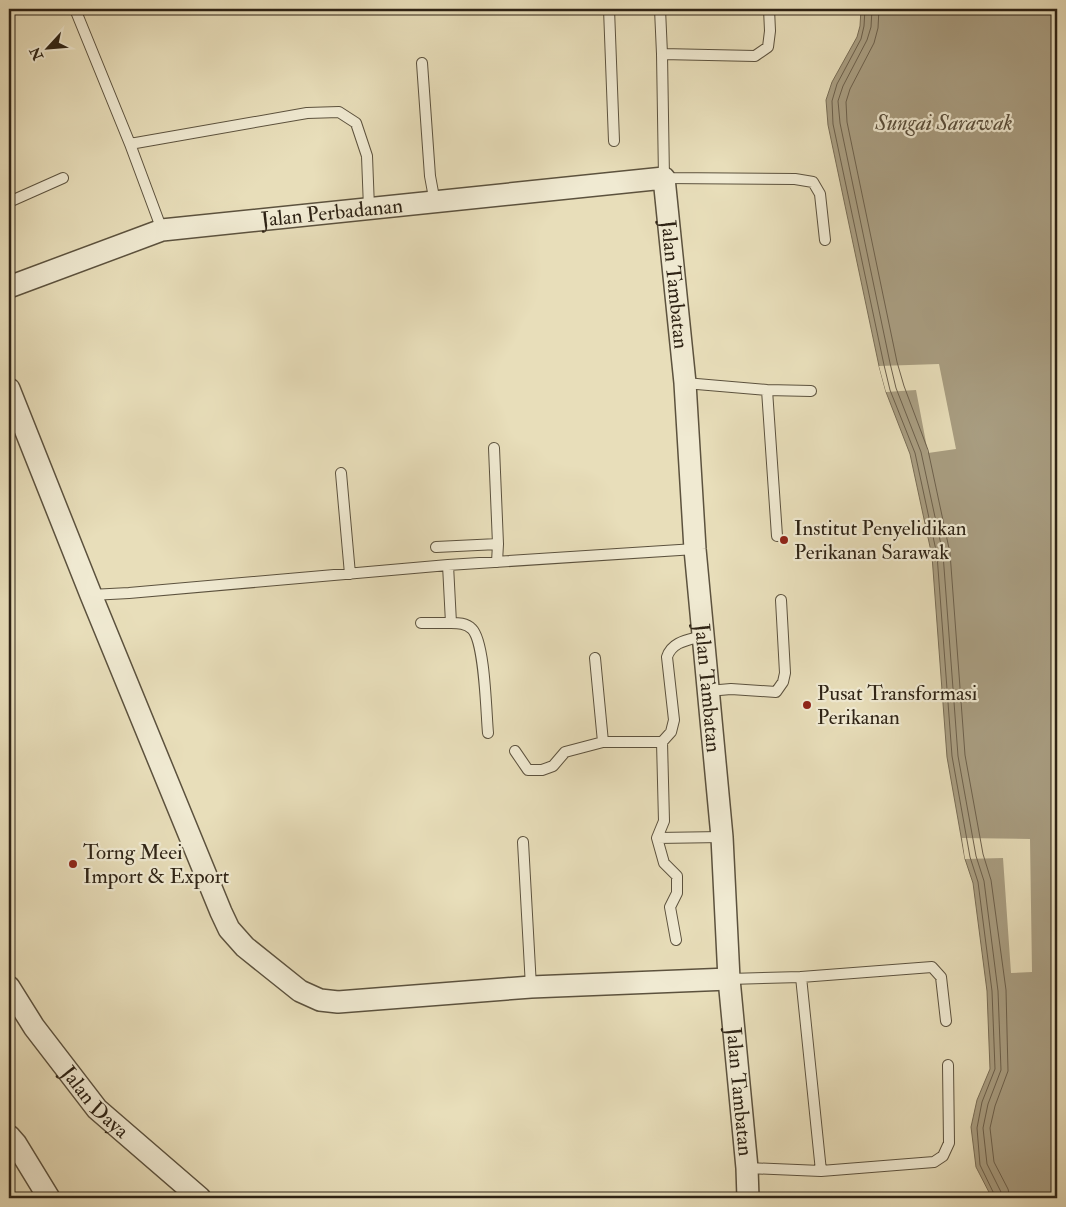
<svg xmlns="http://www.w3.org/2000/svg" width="1066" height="1207" viewBox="0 0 1066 1207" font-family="'IM FELL Double Pica',serif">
	<rect width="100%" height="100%" fill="#e8deba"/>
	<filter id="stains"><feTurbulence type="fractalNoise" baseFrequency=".004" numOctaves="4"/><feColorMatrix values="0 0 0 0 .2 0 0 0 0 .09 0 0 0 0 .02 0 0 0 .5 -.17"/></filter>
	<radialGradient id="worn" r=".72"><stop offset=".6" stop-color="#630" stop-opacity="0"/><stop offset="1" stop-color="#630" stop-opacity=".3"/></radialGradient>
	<path fill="#a99e82" stroke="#786d56" d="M861,9H1057V1198H992L976,1167L971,1127L977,1100L990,1069L987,991L973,883L965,859L947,757L932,556L910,454L886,392L879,366L828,125L826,100L832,82L857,37L860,26Z"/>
	<path fill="#e8deba" d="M939,364L956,449L928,453L916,390L886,392L879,366Z
		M962,838L1030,839L1032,972L1011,973L1003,858L965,859Z"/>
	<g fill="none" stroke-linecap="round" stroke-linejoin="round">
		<path stroke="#6c604c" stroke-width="1" d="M865,9L864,26L861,39L837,84L832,101L833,124L884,365L890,390L915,453L937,555L952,756L970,857L978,882L992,991L995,1069L982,1102L977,1128L980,1165L996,1198
			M872,9L871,27L867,40L843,86L838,101L840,123L890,363L896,388L921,452L943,554L958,756L976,856L984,881L998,991L1001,1070L988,1104L983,1128L987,1164L1001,1192L1002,1198
			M879,9L878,28L874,43L850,89L846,102L847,122L897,362L904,386L928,450L950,553L965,755L983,854L991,880L1006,990L1008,1071L995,1106L990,1128L994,1162L1008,1189L1010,1198"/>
		<defs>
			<path id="lane" d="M75,9L130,144L162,230
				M609,9L614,141
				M660,9L662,54L664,178L795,179L813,182L820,194L825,240
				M662,54L755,56L768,47L770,31L769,9
				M422,63L430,176L435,203
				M130,144L307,113L339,112L356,123L367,156L369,208
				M9,202L63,178
				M685,383L767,390L811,391
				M767,390L777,536
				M494,448L498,544L497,562
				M341,473L350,574
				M436,547L498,544
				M448,565L451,623C458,623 466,623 472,629C485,642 486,712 488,733
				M91,595L129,593L448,565L695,549
				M421,623H451
				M595,658L603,742
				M708,691L731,689L776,692L783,682L785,673L781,600
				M662,742L664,821L657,838L664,863L677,876V893L670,907L676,940
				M515,751L528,770H542L553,766L565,752L603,742H662L671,732L674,720L667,657C672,641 689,640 703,636
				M657,838L722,837
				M523,842L531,987
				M729,979L801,977
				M747,1168L821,1171L934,1162L943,1156L949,1143L948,1065
				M821,1171L801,977L932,967L941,977L946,1021"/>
			<g id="street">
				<path id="s1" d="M9,287L162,230L664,178L685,383L695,549L722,837L729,979L747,1168L748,1198"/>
				<path d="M9,389L91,595L221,912L229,929L245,947L300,991L320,1000L338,1002L531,987L729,979"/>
				<path id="s2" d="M9,987L34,1027L97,1109L200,1198"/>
				<path d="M9,1136L16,1144L49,1198"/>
			</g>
		</defs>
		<use href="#lane" stroke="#5c523e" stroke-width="12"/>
		<use href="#street" stroke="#5c523e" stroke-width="24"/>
		<use href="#lane" stroke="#f0ead2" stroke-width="10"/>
		<use href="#street" stroke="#f0ead2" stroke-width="21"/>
	</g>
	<g fill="#8f2418" stroke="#f0ead2" stroke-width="2">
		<circle cx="784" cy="540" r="5"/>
		<circle cx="807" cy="705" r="5"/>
		<circle cx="73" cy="864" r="5"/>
	</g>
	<g text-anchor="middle" stroke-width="4.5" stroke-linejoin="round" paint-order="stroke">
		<g font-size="21" fill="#2e2315" stroke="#f0ead2">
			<text dy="7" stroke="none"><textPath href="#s1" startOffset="334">Jalan Perbadanan</textPath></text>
			<text dy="7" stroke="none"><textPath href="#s1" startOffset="775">Jalan Tambatan</textPath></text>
			<text dy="7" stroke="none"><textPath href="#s1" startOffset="1180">Jalan Tambatan</textPath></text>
			<text dy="7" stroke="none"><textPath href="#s1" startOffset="1585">Jalan Tambatan</textPath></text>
			<text dy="7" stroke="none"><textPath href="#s2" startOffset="144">Jalan Daya</textPath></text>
		</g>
		<g font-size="21" fill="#2e2315" stroke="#f0ead2" text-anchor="start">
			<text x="794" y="535">Institut Penyelidikan<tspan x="794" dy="24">Perikanan Sarawak</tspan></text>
			<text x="817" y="700">Pusat Transformasi<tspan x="817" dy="24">Perikanan</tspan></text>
			<text x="83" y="859">Torng Meei<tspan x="83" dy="24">Import &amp; Export</tspan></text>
		</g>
		<g font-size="22" font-style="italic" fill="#594e3b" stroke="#f0ead2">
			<text x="944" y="130">Sungai Sarawak</text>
		</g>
	</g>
	<rect width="1066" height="1207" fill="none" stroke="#e8deba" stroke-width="30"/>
	<rect x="10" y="10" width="1046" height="1187" fill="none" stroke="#2e2315" stroke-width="2.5"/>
	<rect x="15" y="15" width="1036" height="1177" fill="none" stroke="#2e2315"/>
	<g transform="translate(48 48) rotate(244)" stroke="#f0ead2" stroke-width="4" paint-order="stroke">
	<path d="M0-4L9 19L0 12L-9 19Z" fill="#2e2315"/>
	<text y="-8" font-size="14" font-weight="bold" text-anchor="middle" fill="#2e2315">N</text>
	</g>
	<rect width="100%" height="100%" filter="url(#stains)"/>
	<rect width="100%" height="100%" fill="url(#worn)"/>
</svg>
